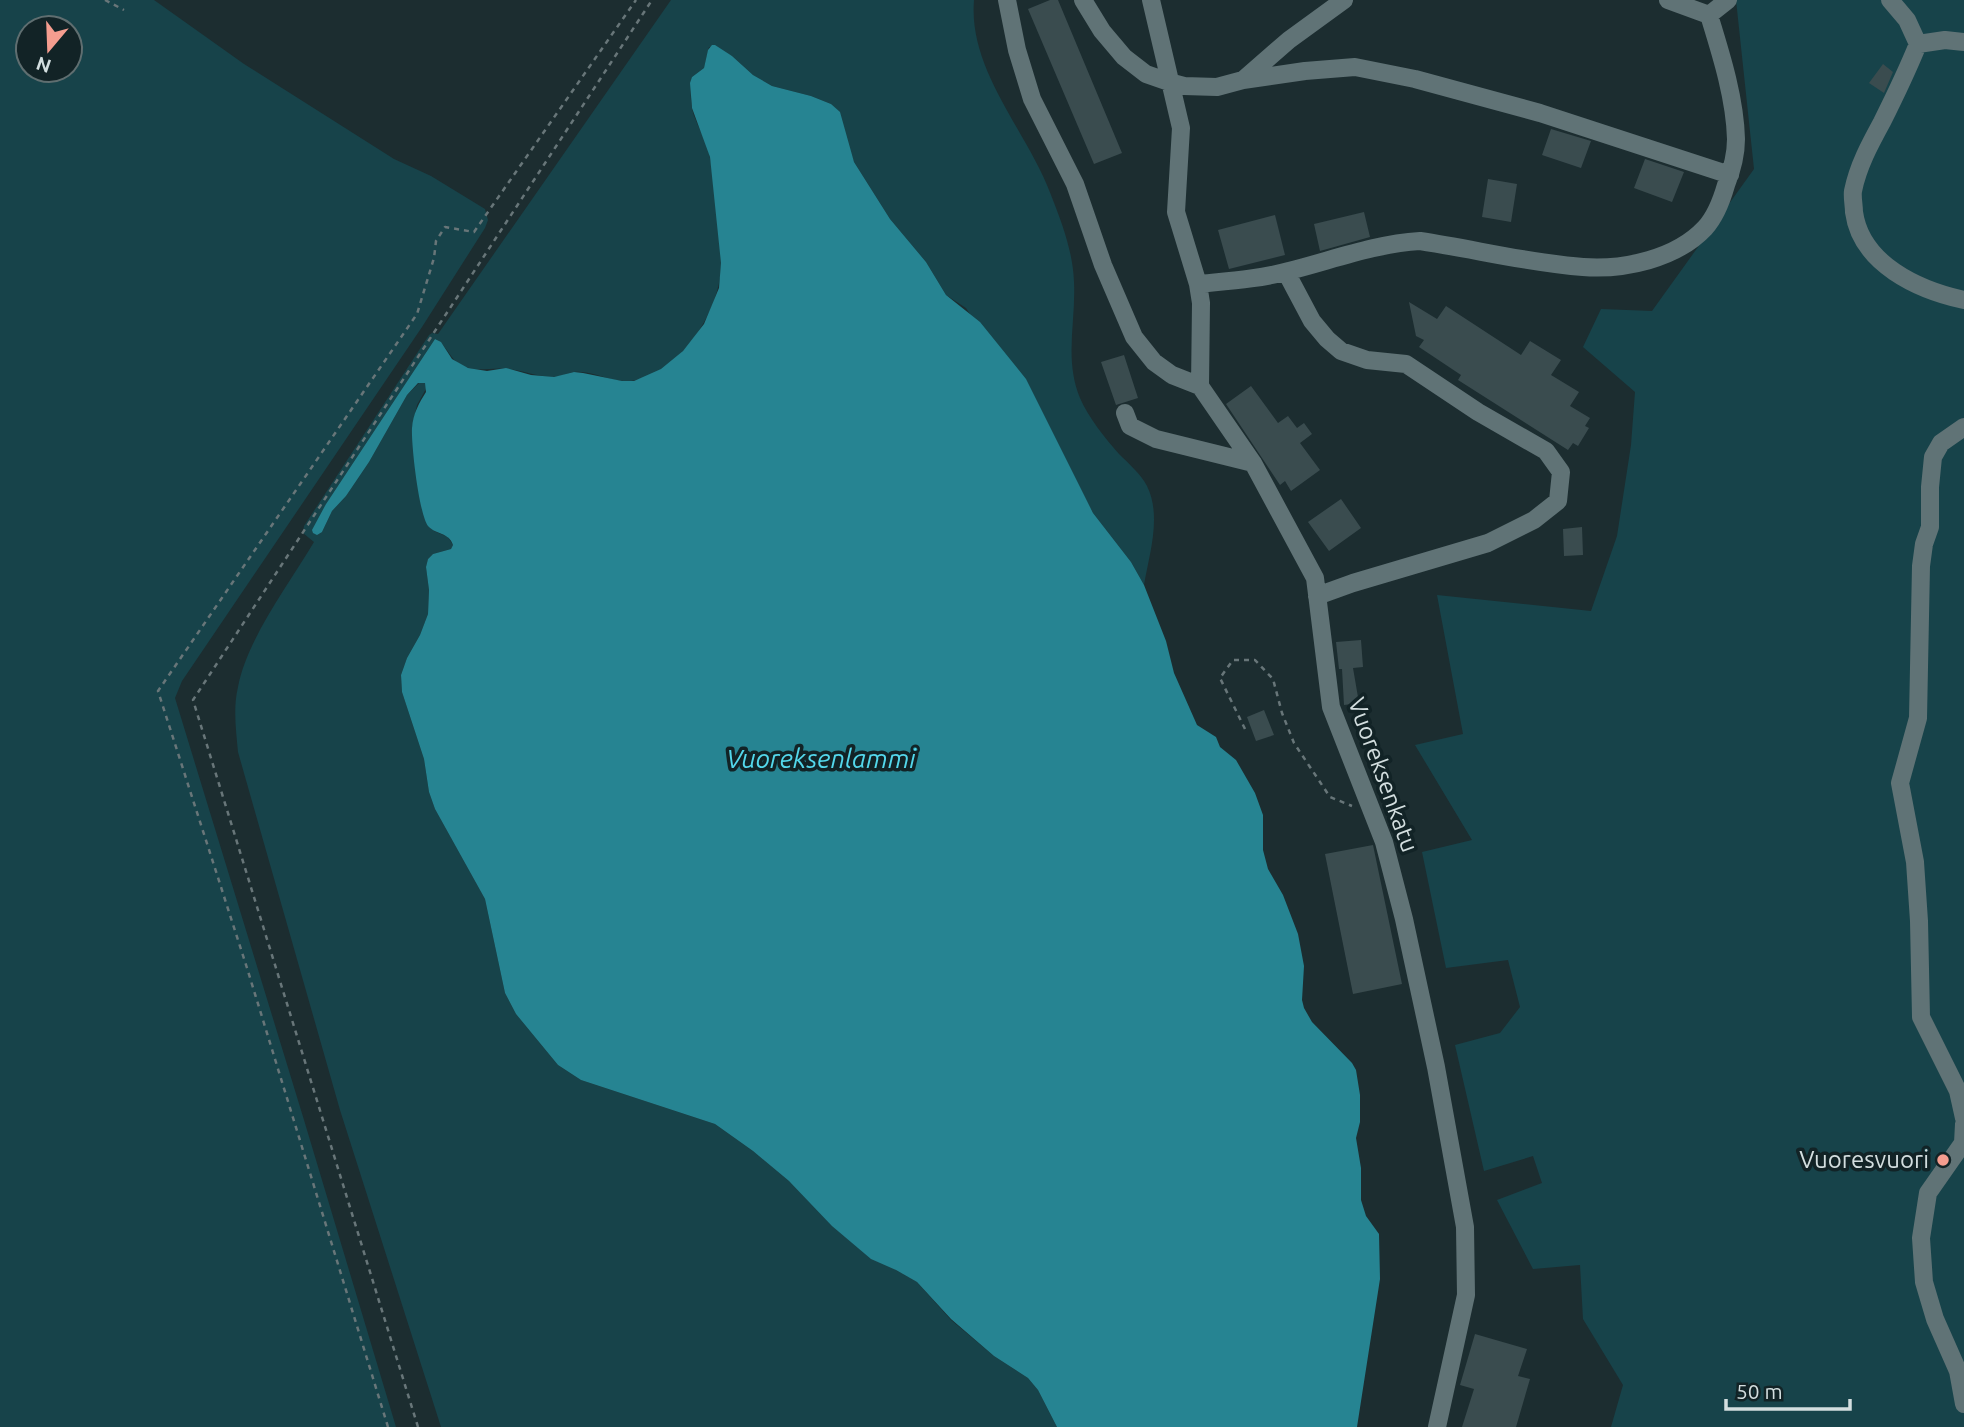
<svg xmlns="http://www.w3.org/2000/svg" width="1964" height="1427" viewBox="0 0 1964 1427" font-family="Ubuntu,sans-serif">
	<rect width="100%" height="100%" fill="#1c2d30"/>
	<path fill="#17434a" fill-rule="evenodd" d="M0,0H154L244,64L394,159L431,176L485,209L488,220L485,228L422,327L182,681L175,698L304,1120L396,1427H0ZM28,28H70V70H28Z
		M671,0H974C968,71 1028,132 1051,195C1062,223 1073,252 1074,282C1076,322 1064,359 1080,398C1088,417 1105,438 1119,454C1128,463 1141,474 1147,486C1162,516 1149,555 1144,585L1131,562L1093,513L1072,473L966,308L946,295L926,262L890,219L854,162L831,104L811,96L772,86L753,75L732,56L709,47L704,68L692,77C690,89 690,107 695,118C700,132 708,143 710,158C714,177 715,197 717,216C718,231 721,248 721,263C722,309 680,375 631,381C611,383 593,370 574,372C567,373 561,377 553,377C537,377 522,370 507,369C492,367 479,372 465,367C450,362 448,345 435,339L326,504L322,532L332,511L346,496L369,462L407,395L419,383H425L427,387L417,405L412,428L434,531L448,537L453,545L451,549L433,554L428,559L426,567L429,590L428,614L420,635L407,658L401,675L402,692L424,759L429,792L435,809L485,899L505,993L516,1014L558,1065L581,1080L715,1124L753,1151L896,1270L917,1282L951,1320L994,1356L1028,1378L1038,1390L1057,1427H441L340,1110L238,752C236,730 233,708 238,687C247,639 289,584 314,542L303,533L304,526L429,335L432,333L438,334Z
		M1736,0H1964V1427H1611L1623,1385L1583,1319L1580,1265L1533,1269L1497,1200L1542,1183L1533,1156L1484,1171L1455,1045L1500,1033L1520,1007L1508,960L1446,968L1422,852L1472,840L1415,745L1463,734L1437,595L1591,611L1617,536L1631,445L1635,392L1583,347L1601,309L1652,311L1754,169Z"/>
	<path fill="#268492" d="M712,45H715L732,56L753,75L772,86L811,96L831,104L840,112L854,162L890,219L926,262L946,295L980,322L1026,379L1093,513L1131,562L1144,585L1166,641L1174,673L1197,725L1216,737L1220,747L1236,760L1255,793L1263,815V850L1268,869L1283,895L1298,934L1304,966L1302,1000L1304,1008L1312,1022L1352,1063L1356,1070L1360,1095V1122L1356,1138L1361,1168V1200L1366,1216L1379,1234L1380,1279L1357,1427H1057L1038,1390L1028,1378L994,1356L951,1319L917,1282L896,1270L871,1259L832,1226L789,1181L753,1151L715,1124L581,1080L558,1065L516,1014L505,993L485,899L435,809L429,792L424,759L402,692L401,675L407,658L420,635L428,614L429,590L426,567L428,559L433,554L451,549L453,545C449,532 436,535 428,526C419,514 411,444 412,428C413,414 419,403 426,392L425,383H418L407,395L369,462L346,496L332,511L322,532L317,535L313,533L312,530L326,504L435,339L441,342L452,359L468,368L487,371L506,368L531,375L554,377L574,372L583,373L622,381H634L661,369L683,351L704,324L719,288L721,263L710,157L692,108L690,83L692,77L704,68L708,50Z"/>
	<path fill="#3a4c4f" d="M1050,0H1058L1122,153L1094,164L1028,9Z
		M1883,64L1893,72L1884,93L1869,83Z
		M1551,129L1591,141L1581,168L1542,155Z
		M1645,159L1684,172L1672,202L1634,188Z
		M1488,179L1517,184L1511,222L1482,217Z
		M1364,212L1370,237L1320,251L1314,224Z
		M1275,215L1285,255L1229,269L1218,230Z
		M1409,302L1437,319L1446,306L1521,355L1530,341L1561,360L1551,375L1579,392L1570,406L1590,418L1585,426L1589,428L1578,446L1573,443L1568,450L1458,380L1461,375L1419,347L1424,340L1416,336Z
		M1124,355L1138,398L1116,405L1101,362Z
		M1251,386L1278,423L1288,416L1297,428L1304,423L1312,434L1300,443L1320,470L1291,491L1285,481L1280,485L1226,404Z
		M1341,499L1361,528L1329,551L1308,522Z
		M1582,527L1583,555L1564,556L1563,529Z
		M1361,640L1363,667L1353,668L1359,703L1344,705L1342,669H1339L1336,642Z
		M1264,710L1274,735L1256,741L1247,717Z
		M1373,845L1402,984L1353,994L1325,854Z
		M1475,1334L1527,1349L1518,1376L1530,1379L1516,1427H1462L1474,1389L1460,1385Z"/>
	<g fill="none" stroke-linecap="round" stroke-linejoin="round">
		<path stroke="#687679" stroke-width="2.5" stroke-dasharray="5 5" stroke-linecap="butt" d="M105,0L124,10
			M1245,729L1220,678L1233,660H1255L1273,679L1282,713L1294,743L1330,797L1352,806
			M388,1427L247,968L158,691L417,314L434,258L436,241L445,227L474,232L636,0
			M418,1427L193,700L652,0"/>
		<path stroke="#607376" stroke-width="18" d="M1007,0L1017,50L1032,99L1075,184L1103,265L1134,337L1154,362L1172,375L1200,386
			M1083,0L1102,31L1124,57L1146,74L1169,82L1184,86L1217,87L1243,80L1305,71L1355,67L1415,79L1540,113L1730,175
			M1151,0L1181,128L1176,212L1198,284L1201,303L1200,386L1253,463L1315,578L1331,707L1384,842L1404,919L1436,1067L1465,1227L1466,1295L1437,1427
			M1668,0L1709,15L1728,0
			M1890,0L1907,20L1918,44L1945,40L1964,42
			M1918,44C1907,71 1895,96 1882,122C1870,144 1858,166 1853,191C1852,197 1854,205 1854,212C1861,264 1918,290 1964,300
			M1243,80L1289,40L1344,0
			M1286,272L1312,321L1327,339L1341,351L1367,360L1406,364L1478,412L1546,451L1561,472L1558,501L1534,520L1488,543L1353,583L1317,596
			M1198,284C1228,281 1260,279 1289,271C1333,260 1374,244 1420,241C1474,249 1528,263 1583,267C1624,270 1676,259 1705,228C1715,217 1722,199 1726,185C1732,170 1736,156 1736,139C1735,98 1721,54 1709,15
			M1125,413L1130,426L1156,439L1253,463
			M1964,427L1941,443L1933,457L1930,487V527L1924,544L1921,566L1918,718L1900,783L1915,862L1919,921L1921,1017L1958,1091L1964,1118
			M1964,1124L1963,1143L1928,1193L1921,1238L1924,1282L1935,1319L1958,1371L1964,1404"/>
	</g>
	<circle fill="#f59d8f" stroke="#122326" stroke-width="2.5" cx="1943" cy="1160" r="7"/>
	<g text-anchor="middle" stroke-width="7" stroke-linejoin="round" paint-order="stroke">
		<g font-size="24" fill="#d3dedf" stroke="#122326">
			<text transform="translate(1383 775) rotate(70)" y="8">Vuoreksenkatu</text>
		</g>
		<g font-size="24" fill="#d3dedf" stroke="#122326" text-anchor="end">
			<text x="1929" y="1168">Vuoresvuori</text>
		</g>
		<g font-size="26" font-style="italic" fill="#53d7eb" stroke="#122326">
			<text x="821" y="768">Vuoreksenlammi</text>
		</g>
	</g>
	<g transform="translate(49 49) rotate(199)"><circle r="33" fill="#122326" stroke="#5f6e70" stroke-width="2"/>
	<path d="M0-5L12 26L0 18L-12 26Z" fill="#f59d8f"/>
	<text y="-10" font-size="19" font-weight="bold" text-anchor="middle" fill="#d3dedf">N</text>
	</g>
	<path d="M1726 1399v10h124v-10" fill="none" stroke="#d3dedf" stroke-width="3.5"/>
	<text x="1736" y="1399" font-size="21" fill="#d3dedf" stroke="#122326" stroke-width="5" paint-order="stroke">50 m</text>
</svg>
